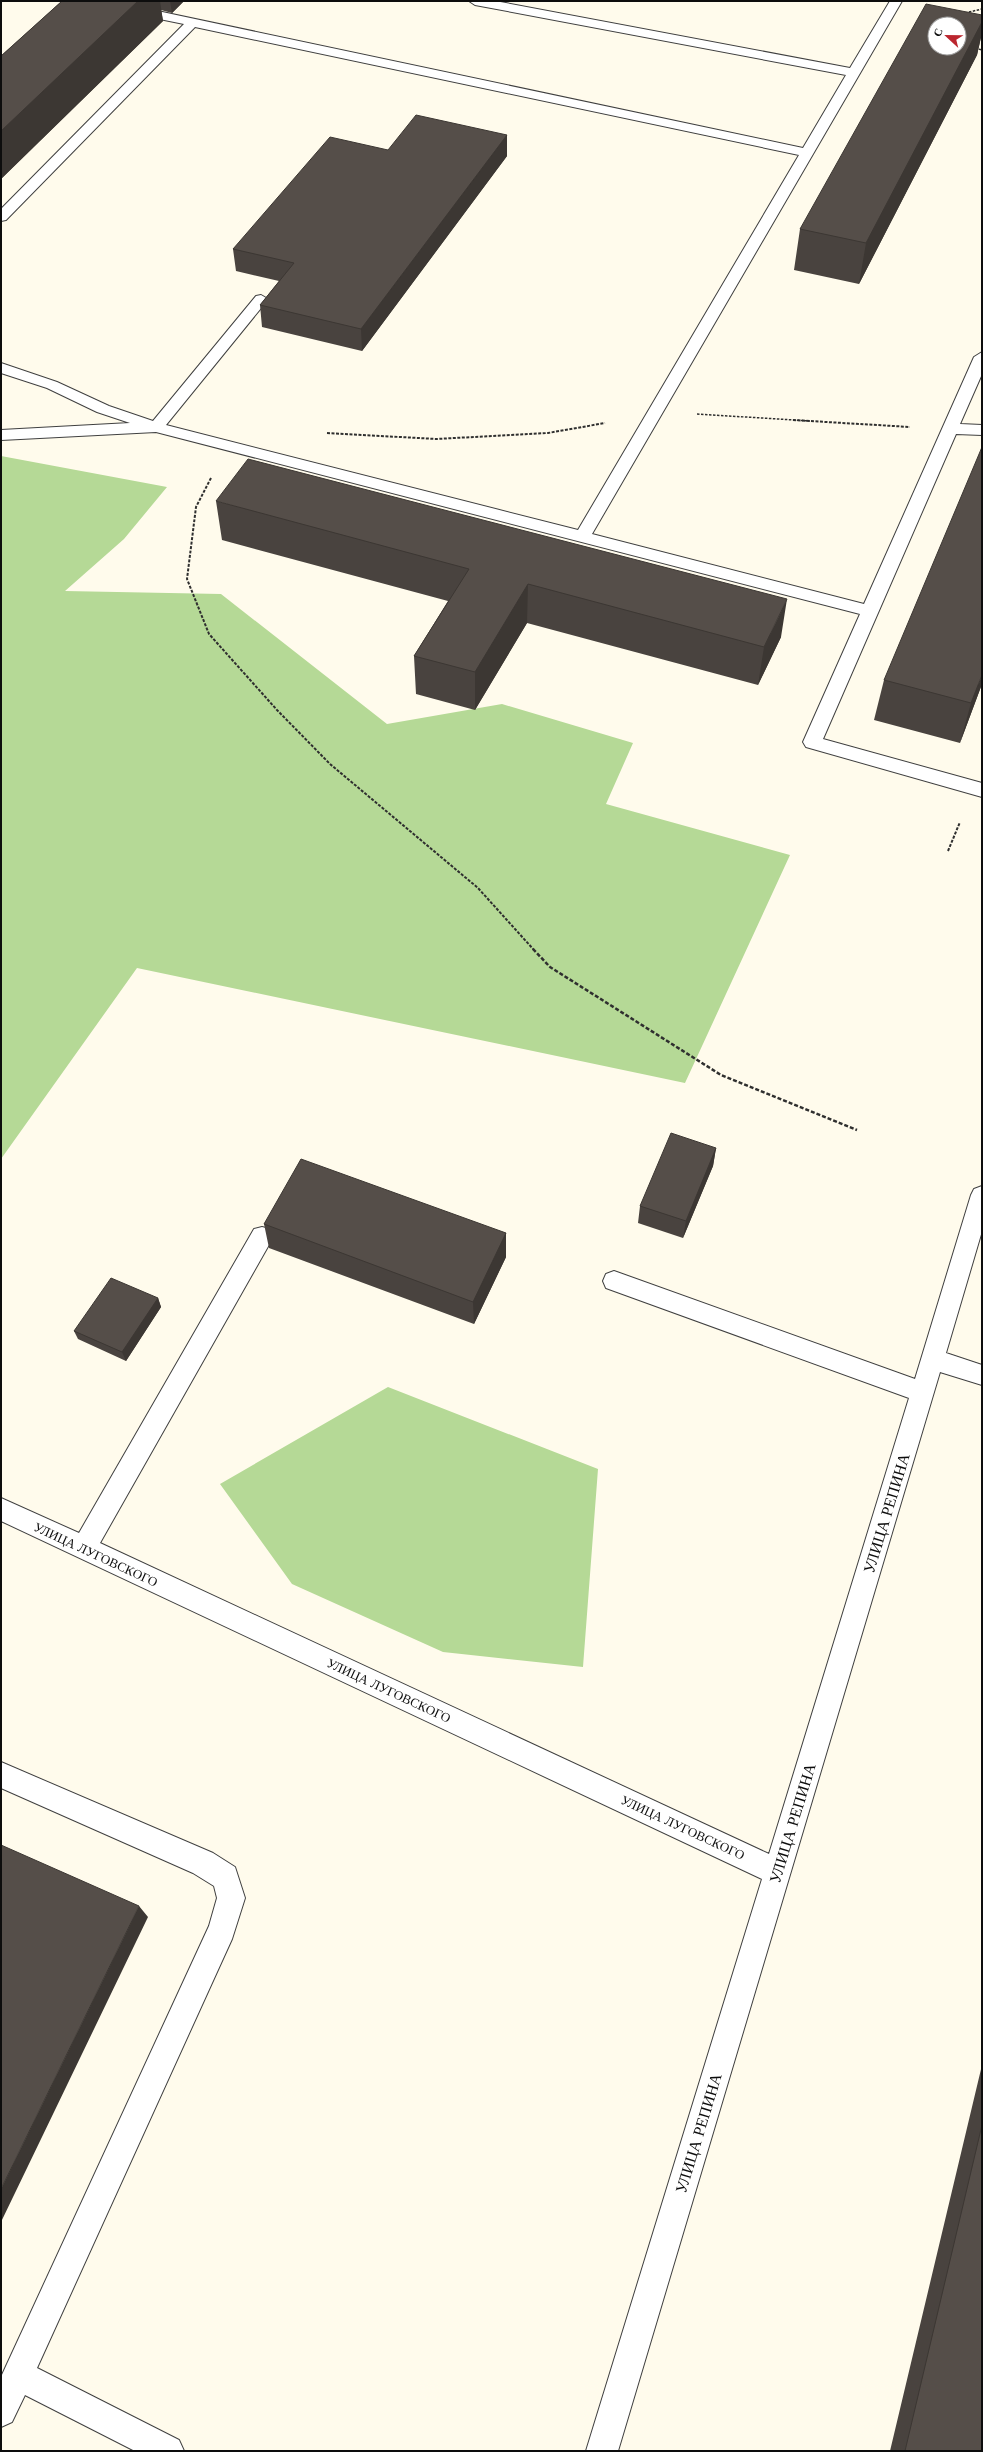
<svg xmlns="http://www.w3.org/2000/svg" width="983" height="2452" viewBox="0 0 983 2452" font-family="'Libre Baskerville',serif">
	<rect width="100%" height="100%" fill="#fffbec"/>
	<path fill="#b5d996" d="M1,456L167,487L124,539L65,591L221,594L387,724L502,704L633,743L606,804L790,855L685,1083L137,968L1,1159Z
		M388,1387L598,1469L583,1667L443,1652L292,1584L220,1484Z"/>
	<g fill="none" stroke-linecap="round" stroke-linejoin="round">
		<defs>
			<path id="minor" d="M469,1H495L850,68L890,1H902L592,534L864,604L974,357L982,352V374L960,424L982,425V435L956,434L823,739L982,783V797L806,747L803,742L860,614L156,432L1,440V430L130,423L97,412L47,388L1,373V363L57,382L109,406L153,421L256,296L261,295L268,299L266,302L166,425L578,530L799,155L195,27L6,220L1,221V209L184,24L130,13L128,10L134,6L803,148L846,75L475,5Z
				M982,1186V1231L946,1353L982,1365V1385L940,1372L618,2451H586L762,1879L1,1521V1498L79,1533L254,1229L262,1227L270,1229L273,1236L270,1243L100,1543L769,1854L909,1398L606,1288L603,1281L606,1274L614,1271L915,1379L971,1195L974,1189Z
				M1,1762L213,1853L235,1867L245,1898L232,1939L37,2368L179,2440L184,2451H135L25,2395L12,2422L1,2427V2377L209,1926L217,1898L214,1886L193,1873L1,1788Z"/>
		</defs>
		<use href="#minor" stroke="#404040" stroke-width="2"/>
		<path stroke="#2f2f2f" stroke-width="1.5" stroke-dasharray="2.5 1.5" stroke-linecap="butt" d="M965,13L982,9
			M975,48L982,50
			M697,414L810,421"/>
		<path stroke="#2f2f2f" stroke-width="2" stroke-dasharray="3 1.5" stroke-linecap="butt" d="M793,420L910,427
			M327,433L436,439L548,433L605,423
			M211,478L196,507L187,579L209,634L277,710L330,764L478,888L534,950
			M948,851L960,822"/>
		<path stroke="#2f2f2f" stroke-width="2.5" stroke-dasharray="4 2" stroke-linecap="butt" d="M533,949L550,967L721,1075L857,1130"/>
		<use href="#minor" fill="#fff" fill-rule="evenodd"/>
	</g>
	<path fill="#49433f" d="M62,1H184L172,13L161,10L163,21L1,179V56Z
		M982,15V33L977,55L859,284L794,270L800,229Z
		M507,135V156L362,351L262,327L260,305L279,281L236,271L233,249L388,150Z
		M216,501L781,637L758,685L527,623L475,710L416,694L414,656L448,601L222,540Z
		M884,680L982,684L960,743L874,720Z
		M716,1148L713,1166L683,1238L638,1223L640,1206Z
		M264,1224L506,1233V1257L474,1324L269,1248Z
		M158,1298L161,1307L126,1361L78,1339L74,1331Z
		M982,2065V2451H890Z"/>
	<path fill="#3c3733" d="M138,1H160L163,21L1,179V131Z
		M170,1H184L172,13Z
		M982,22V33L977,55L859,284L866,243Z
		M507,135V156L362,351L361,329Z
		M528,584L527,623L475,710V672Z
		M787,599L781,637L758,685L764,647Z
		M982,675V684L960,743L971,703Z
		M716,1148L713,1166L683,1238L686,1221Z
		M506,1233V1257L474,1324L473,1302Z
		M158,1298L161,1307L126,1361L122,1352Z
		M139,1906L148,1917L1,2222V2189Z"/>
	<path fill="#554e49" stroke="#3c3733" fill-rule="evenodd" d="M62,1H138L1,131V56Z
		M926,4L982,15V22L866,243L800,229ZM935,24H959V48H935Z
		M416,115L507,135L361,329L260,305L294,263L233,249L330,137L388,150Z
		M982,447V675L971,703L884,680Z
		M248,459L787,599L764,647L528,584L475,672L414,656L469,569L216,501Z
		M671,1133L716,1148L686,1221L640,1206Z
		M301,1159L506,1233L473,1302L264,1224Z
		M111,1278L158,1298L122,1352L74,1331Z
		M1,1845L139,1906L1,2189Z
		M982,2125V2451H905Z"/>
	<g text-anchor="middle" stroke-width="4" stroke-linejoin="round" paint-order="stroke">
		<g font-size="13" fill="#0d0d0d" stroke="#fff">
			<text transform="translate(96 1554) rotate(25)" y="5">УЛИЦА ЛУГОВСКОГО</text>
			<text transform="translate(389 1690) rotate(25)" y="5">УЛИЦА ЛУГОВСКОГО</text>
			<text transform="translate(683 1827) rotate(25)" y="5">УЛИЦА ЛУГОВСКОГО</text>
		</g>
		<g font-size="16" fill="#0d0d0d" stroke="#fff">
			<text transform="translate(886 1513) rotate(-73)" y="6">УЛИЦА РЕПИНА</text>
			<text transform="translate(792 1823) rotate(-73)" y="6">УЛИЦА РЕПИНА</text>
			<text transform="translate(698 2133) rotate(-73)" y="6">УЛИЦА РЕПИНА</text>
		</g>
	</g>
	<rect width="983" height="2452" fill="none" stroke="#0d0d0d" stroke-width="4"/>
	<g transform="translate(947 36) rotate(292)"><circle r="19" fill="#ffffff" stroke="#9e9e9e"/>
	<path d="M0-3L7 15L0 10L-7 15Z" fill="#bb262f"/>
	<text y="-6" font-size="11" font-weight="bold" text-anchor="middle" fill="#0d0d0d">С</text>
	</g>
</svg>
